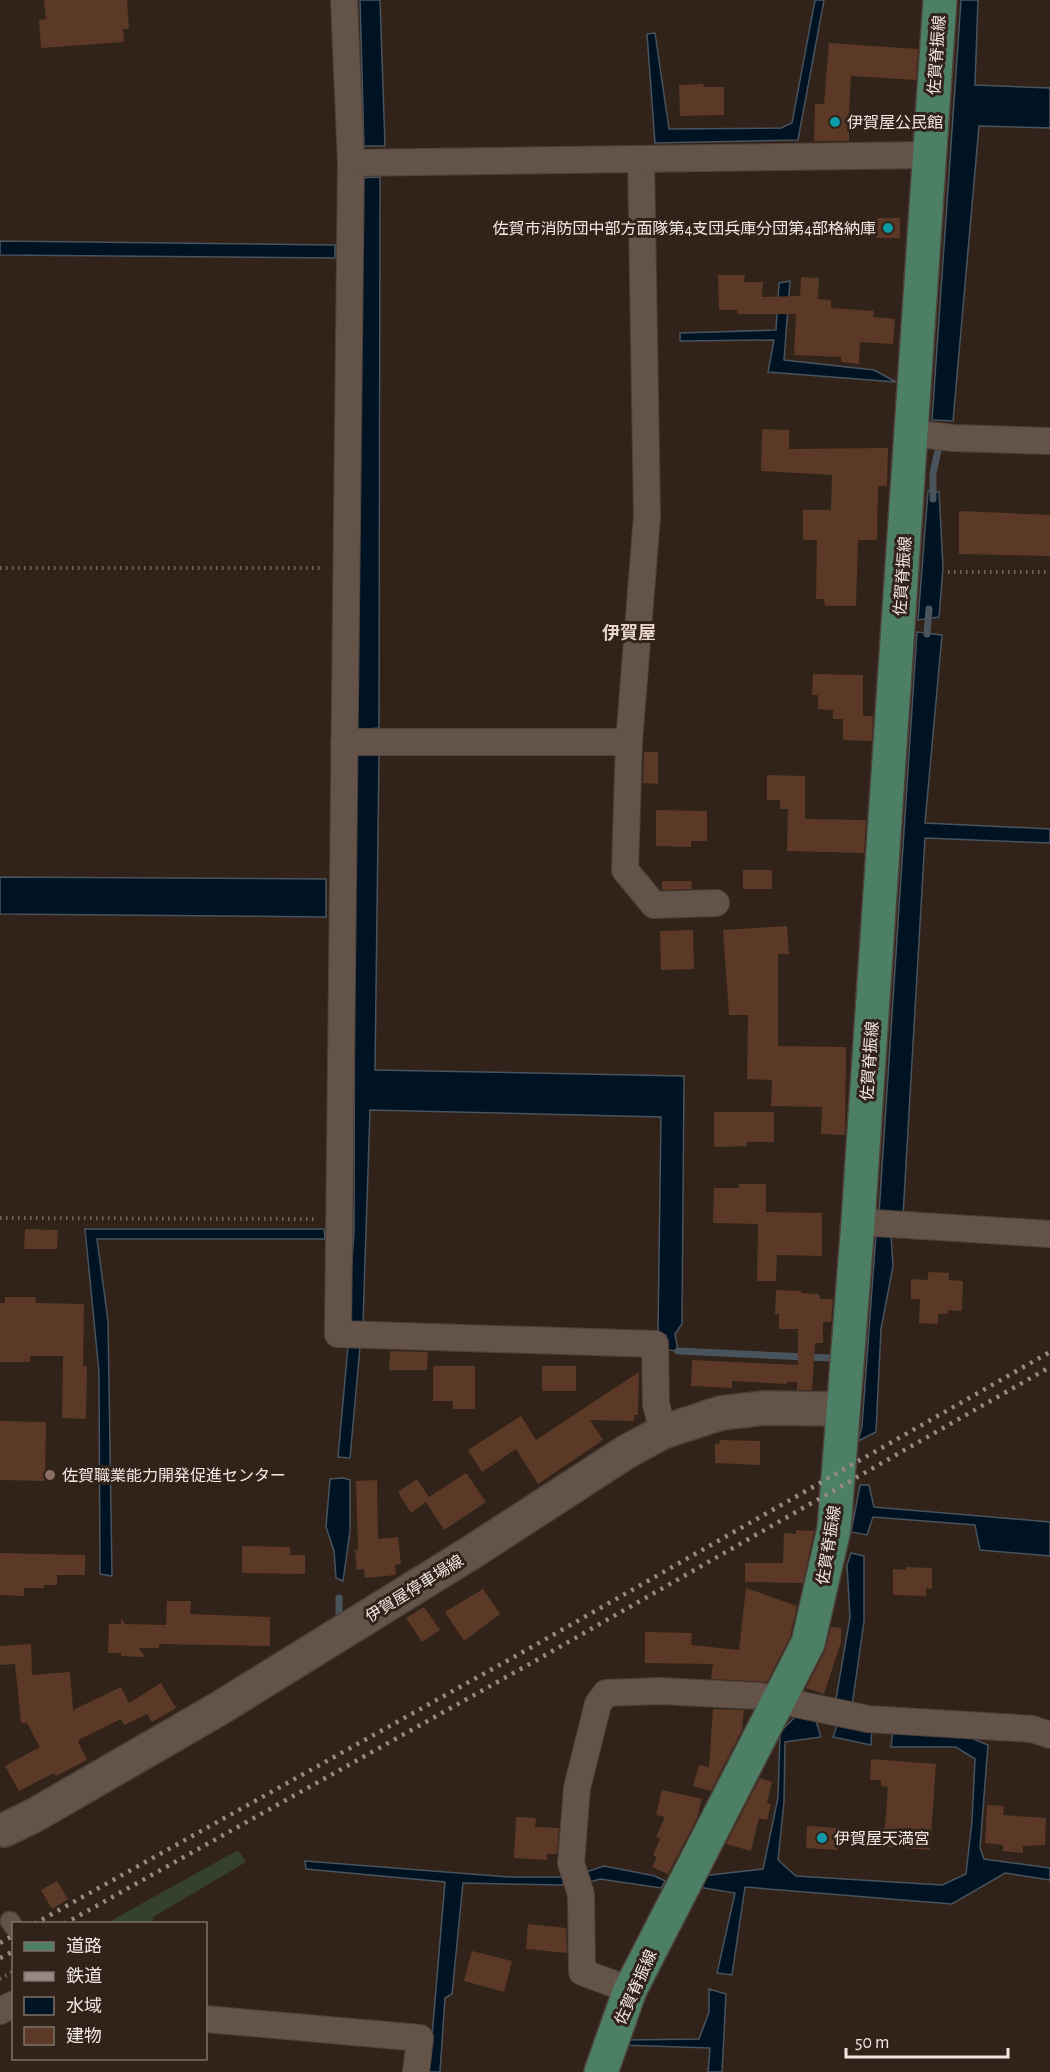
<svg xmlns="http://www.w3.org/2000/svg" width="1050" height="2072" viewBox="0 0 1050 2072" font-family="'Alegreya Sans','Noto Sans JP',sans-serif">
	<rect width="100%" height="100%" fill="#31231a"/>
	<path fill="#35412a" d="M238,1850L246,1862L153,1917L152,1923H107Z"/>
	<path fill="#001322" stroke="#49535c" stroke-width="1.5" d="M360,0H380L385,146H364Z
		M815,0H824L798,140L655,143L647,34L655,33L669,129L781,128L792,123Z
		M961,0H978L975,85L1050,88V128L979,126L953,421L932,420Z
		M380,177L379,728L354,730L358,178Z
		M0,241L335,245V258L0,255Z
		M790,281L784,360L874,370L896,382L768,372L774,340L680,341V333L776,330L779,283Z
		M928,491L939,492L943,568L939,617L918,620Z
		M917,632L942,635L925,823L1050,829V843L925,838L903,1216L879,1213Z
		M367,754L379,755L375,1070L684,1076L682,1324L675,1334L678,1351L668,1350L666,1335L658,1332L661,1117L370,1110L363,1322L347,1323L354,1233L355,755Z
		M0,877L326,879V917L0,914Z
		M85,1229H324L325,1239H97L108,1321L112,1576L100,1574L99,1372Z
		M876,1234L891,1235L893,1266L881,1329L876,1432L858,1441L862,1426Z
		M348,1346L360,1347L350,1458L338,1457Z
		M343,1478L350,1480V1531L343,1581L336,1578L334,1551L326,1527L330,1479Z
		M860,1485H869L874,1507L1050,1522V1556L980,1550L975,1525L873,1517L867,1535L851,1532Z
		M851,1553L864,1556V1621L852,1706L836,1699L850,1617L847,1565Z
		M795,1717L816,1721L821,1737L785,1742L784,1802L778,1860L796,1876L942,1885L966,1874L972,1821L975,1759L956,1747H891L893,1730L959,1733L988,1745L980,1848L984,1859L1050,1868V1880L1005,1873L952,1904L745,1887L732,1975L717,1973L735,1893L698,1887L701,1876L763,1869L778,1798L780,1732Z
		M838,1723L872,1728L871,1745L833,1737Z
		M305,1861L509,1877H568L562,1885L463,1883L452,1994L445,1998L440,2072H429L445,1882L306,1869Z
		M604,1866L655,1876L665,1881L661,1888L600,1879L586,1883V1872Z
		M709,1989L726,1994L722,2072H708L710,2048L622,2045L625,2040L699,2039L709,2012Z"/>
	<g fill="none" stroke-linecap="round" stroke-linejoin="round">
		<path stroke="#49535c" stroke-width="7" d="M933,499V473L940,442
			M927,634L929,609
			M678,1351L829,1358
			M339,1613V1598"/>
	</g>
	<path fill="#5b3926" d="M44,0H127L129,29H123L124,42L41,48L39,20L46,19Z
		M829,43L918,49L916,80L851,76L849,114H856L855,130H849V141H814L815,104H824Z
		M704,84L703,87H724V115L680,116L679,85Z
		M877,218H900V238H876Z
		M718,275H745L744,282H763L762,297L800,296L801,277L819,278L818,299L831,300V308L874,311L873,317L895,319L893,344L860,342L859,364L841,362V357L794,355L796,314H737V310H719Z
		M762,429L789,430V449L888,448L887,486H878L877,540H858L856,606H825L824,599H816L817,540H803V510H831L832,475L761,471Z
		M959,511L1050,515V556L959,554Z
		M813,674L863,675V716H873L872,741L843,740V719H833V710L818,709V695H812Z
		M644,752H658V784L643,783Z
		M767,775L805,776V819L866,820L864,853L787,851L788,809H780V800H767Z
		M656,810L707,811V841H691V847L656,846Z
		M743,870H772V889H743Z
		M662,881H691L692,889L662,890Z
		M787,926L789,954H778V1046L846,1047L845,1135L821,1134L822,1107L771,1106L772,1080L747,1079L748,1015H729L723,930Z
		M693,930L694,969L661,970L660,931Z
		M714,1112H774V1142H747V1146L714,1147Z
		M739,1184H766V1212L822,1213V1256L777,1255L776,1281H757L758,1224L713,1223L714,1188H739Z
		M25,1229L58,1230L57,1249H24Z
		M928,1272L949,1273V1280L963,1281L962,1311L948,1310V1314H938V1324L919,1323L920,1299H911V1279L928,1280Z
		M776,1290L801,1291V1293L819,1294L820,1299H833L831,1322H823V1343H815L812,1390H797V1382H787V1384L732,1381V1388L691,1386L692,1360L798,1365V1329H779V1314H775Z
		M5,1297H35L36,1303L84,1304L83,1366H87L86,1419L62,1418L63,1356H30V1362H0V1303H5Z
		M390,1351L428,1352L427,1370H389Z
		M433,1366H475V1409H453V1401H433Z
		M542,1366H576V1391H542Z
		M639,1372L638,1415H634V1421L590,1420L603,1440L538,1484L516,1449L482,1472L468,1450L521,1416L536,1440Z
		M0,1421L46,1422L45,1481L0,1480Z
		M720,1440L760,1441V1465L715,1463V1444H719Z
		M466,1473L486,1502L444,1530L426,1502L411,1513L398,1492L417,1479L429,1497Z
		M377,1480L378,1539L398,1537L401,1564L395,1565L396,1575L365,1578L364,1569L357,1570L355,1550H358L356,1481Z
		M796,1530L814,1531L803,1583L745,1582V1563H783L784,1533L796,1534Z
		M242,1546L290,1547V1555H305V1574L242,1573Z
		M0,1553L85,1555V1575H57V1585H44V1588H24V1596L0,1595Z
		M906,1567L932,1568V1589L926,1588V1596L893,1595V1569L906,1570Z
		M746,1588L797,1606L790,1637L767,1682L711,1679L713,1664L645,1663V1632L692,1633L691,1645L739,1650Z
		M483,1589L500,1614L464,1641L445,1612Z
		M167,1601H191L190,1614L270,1617V1646L159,1644V1648H139L145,1657L121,1656V1653H108L109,1624H121V1618L125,1624L166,1625Z
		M424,1607L440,1630L422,1642L406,1618Z
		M831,1627L841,1628V1642L824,1694L806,1688L825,1651Z
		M31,1644L32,1675L70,1672L73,1710L121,1687L129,1703L161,1683L176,1708L152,1722L147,1714L124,1725L121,1719L80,1739L78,1742L87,1760L56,1776L54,1773L19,1791L5,1766L40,1747L27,1723H21L15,1664L0,1665V1646Z
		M713,1709L744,1710L742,1730L711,1791L693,1786L699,1765L709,1767Z
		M871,1759L936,1764L930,1850L878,1846L879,1828H885L888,1787L881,1786V1780H870Z
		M760,1778L772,1782L767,1803L771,1804L767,1820L759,1818L751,1851L726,1844Z
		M662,1790L702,1799L697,1818L668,1874L652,1867L657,1857L653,1855L660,1839L656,1837L665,1817L656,1815Z
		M987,1805L1004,1806L1003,1815L1046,1818L1045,1845L1023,1846V1853L1003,1851V1845L985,1843Z
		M516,1817L536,1818L535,1827L559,1828L557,1854H547V1860L514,1858Z
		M807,1826L838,1828L837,1850L806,1848Z
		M57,1881L68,1899L52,1909L41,1890Z
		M528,1924L566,1928L567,1953L526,1949Z
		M472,1951L512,1961L504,1992L464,1981Z"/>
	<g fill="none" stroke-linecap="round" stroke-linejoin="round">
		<defs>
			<path id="pedestrian" d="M10,1921L14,1927"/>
			<path id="minor" d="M344,0L351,163L338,1334L655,1344L656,1404L663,1432
				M641,159L647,516L629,742L625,870L654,905L716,903
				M351,163L928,155
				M911,433L953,438L1050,441
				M344,742H629
				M858,1222L1050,1234
				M630,1990L582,1972L581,1894L571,1863L577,1788L598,1704L606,1693L660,1691L759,1696L868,1719L1032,1729L1050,1735
				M0,2011L14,2004
				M206,2019L420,2038L416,2072"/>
			<path id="secondary" d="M4,1830L35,1815L220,1708L472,1552L626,1452L663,1432L721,1413L765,1408L843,1409"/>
			<path id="primary" d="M601,2072L630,1990L808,1643L834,1529L858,1222L940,0"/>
		</defs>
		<use href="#pedestrian" stroke="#4d413a" stroke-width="21"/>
		<use href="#minor" stroke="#4d413a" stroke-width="28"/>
		<use href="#secondary" stroke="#4d413a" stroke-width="36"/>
		<use href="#primary" stroke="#4d413a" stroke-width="36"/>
		<path stroke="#73665e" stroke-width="4" stroke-dasharray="1.5 4.5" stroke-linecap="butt" d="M0,568H323
			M948,572H1050
			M0,1218L318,1219
			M0,1979L14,1971"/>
		<use href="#pedestrian" stroke="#635349" stroke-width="18"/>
		<use href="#minor" stroke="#635349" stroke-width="26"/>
		<use href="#secondary" stroke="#635349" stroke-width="33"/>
		<use href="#primary" stroke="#4d7f67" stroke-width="33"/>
		<path stroke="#968a83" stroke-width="4.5" stroke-dasharray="3 6" stroke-linecap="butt" d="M34,1924L530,1648L1050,1352
			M64,1924L535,1661L1050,1367
			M0,1943L14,1935
			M0,1958L14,1951"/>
	</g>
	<g fill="#0f9aa8" stroke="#31231a" stroke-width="2">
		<circle cx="835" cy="122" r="6"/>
		<circle cx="888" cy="228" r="6"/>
		<circle cx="822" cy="1838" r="6"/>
	</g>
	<circle fill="#8d6e63" stroke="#31231a" stroke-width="2" cx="50" cy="1475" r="6"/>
	<g text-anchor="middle" stroke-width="6" stroke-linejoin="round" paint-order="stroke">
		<g font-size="16" fill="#f2e8e2" stroke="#31231a">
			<text transform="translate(936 55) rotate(-86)" y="6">佐賀脊振線</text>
			<text transform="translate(902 576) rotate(-86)" y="6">佐賀脊振線</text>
			<text transform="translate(869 1061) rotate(-86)" y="6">佐賀脊振線</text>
			<text transform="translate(828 1545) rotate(-81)" y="6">佐賀脊振線</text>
			<text transform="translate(414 1588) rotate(-32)" y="6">伊賀屋停車場線</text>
			<text transform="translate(635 1987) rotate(-66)" y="6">佐賀脊振線</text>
		</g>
		<g font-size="16" fill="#f2e8e2" stroke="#31231a" text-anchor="start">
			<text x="847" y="128">伊賀屋公民館</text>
			<text x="876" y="234" text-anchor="end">佐賀市消防団中部方面隊第4支団兵庫分団第4部格納庫</text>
			<text x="62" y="1481">佐賀職業能力開発促進センター</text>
			<text x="834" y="1844">伊賀屋天満宮</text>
		</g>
		<g font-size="18" font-weight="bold" fill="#e9d6ca" stroke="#31231a">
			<text x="629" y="639">伊賀屋</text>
		</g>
	</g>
	<rect x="12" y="1922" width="195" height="138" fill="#31231a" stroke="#7e726a" stroke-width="1.5"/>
	<rect x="24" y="1942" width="30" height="9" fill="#4d7f67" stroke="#7e726a" stroke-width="1.5"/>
	<text x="66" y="1952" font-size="18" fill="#f2e8e2">道路</text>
	<rect x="24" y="1972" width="30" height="9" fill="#968a83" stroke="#7e726a" stroke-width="1.5"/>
	<text x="66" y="1982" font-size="18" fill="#f2e8e2">鉄道</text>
	<rect x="24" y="1997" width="30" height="18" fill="#001322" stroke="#7e726a" stroke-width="1.5"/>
	<text x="66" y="2012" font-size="18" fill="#f2e8e2">水域</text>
	<rect x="24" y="2027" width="30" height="18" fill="#5b3926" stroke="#7e726a" stroke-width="1.5"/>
	<text x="66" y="2042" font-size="18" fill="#f2e8e2">建物</text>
	<path d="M846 2048v9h162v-9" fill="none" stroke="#f2e8e2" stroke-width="3"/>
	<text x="855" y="2048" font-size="18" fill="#f2e8e2" stroke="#31231a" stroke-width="4.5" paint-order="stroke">50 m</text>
</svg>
